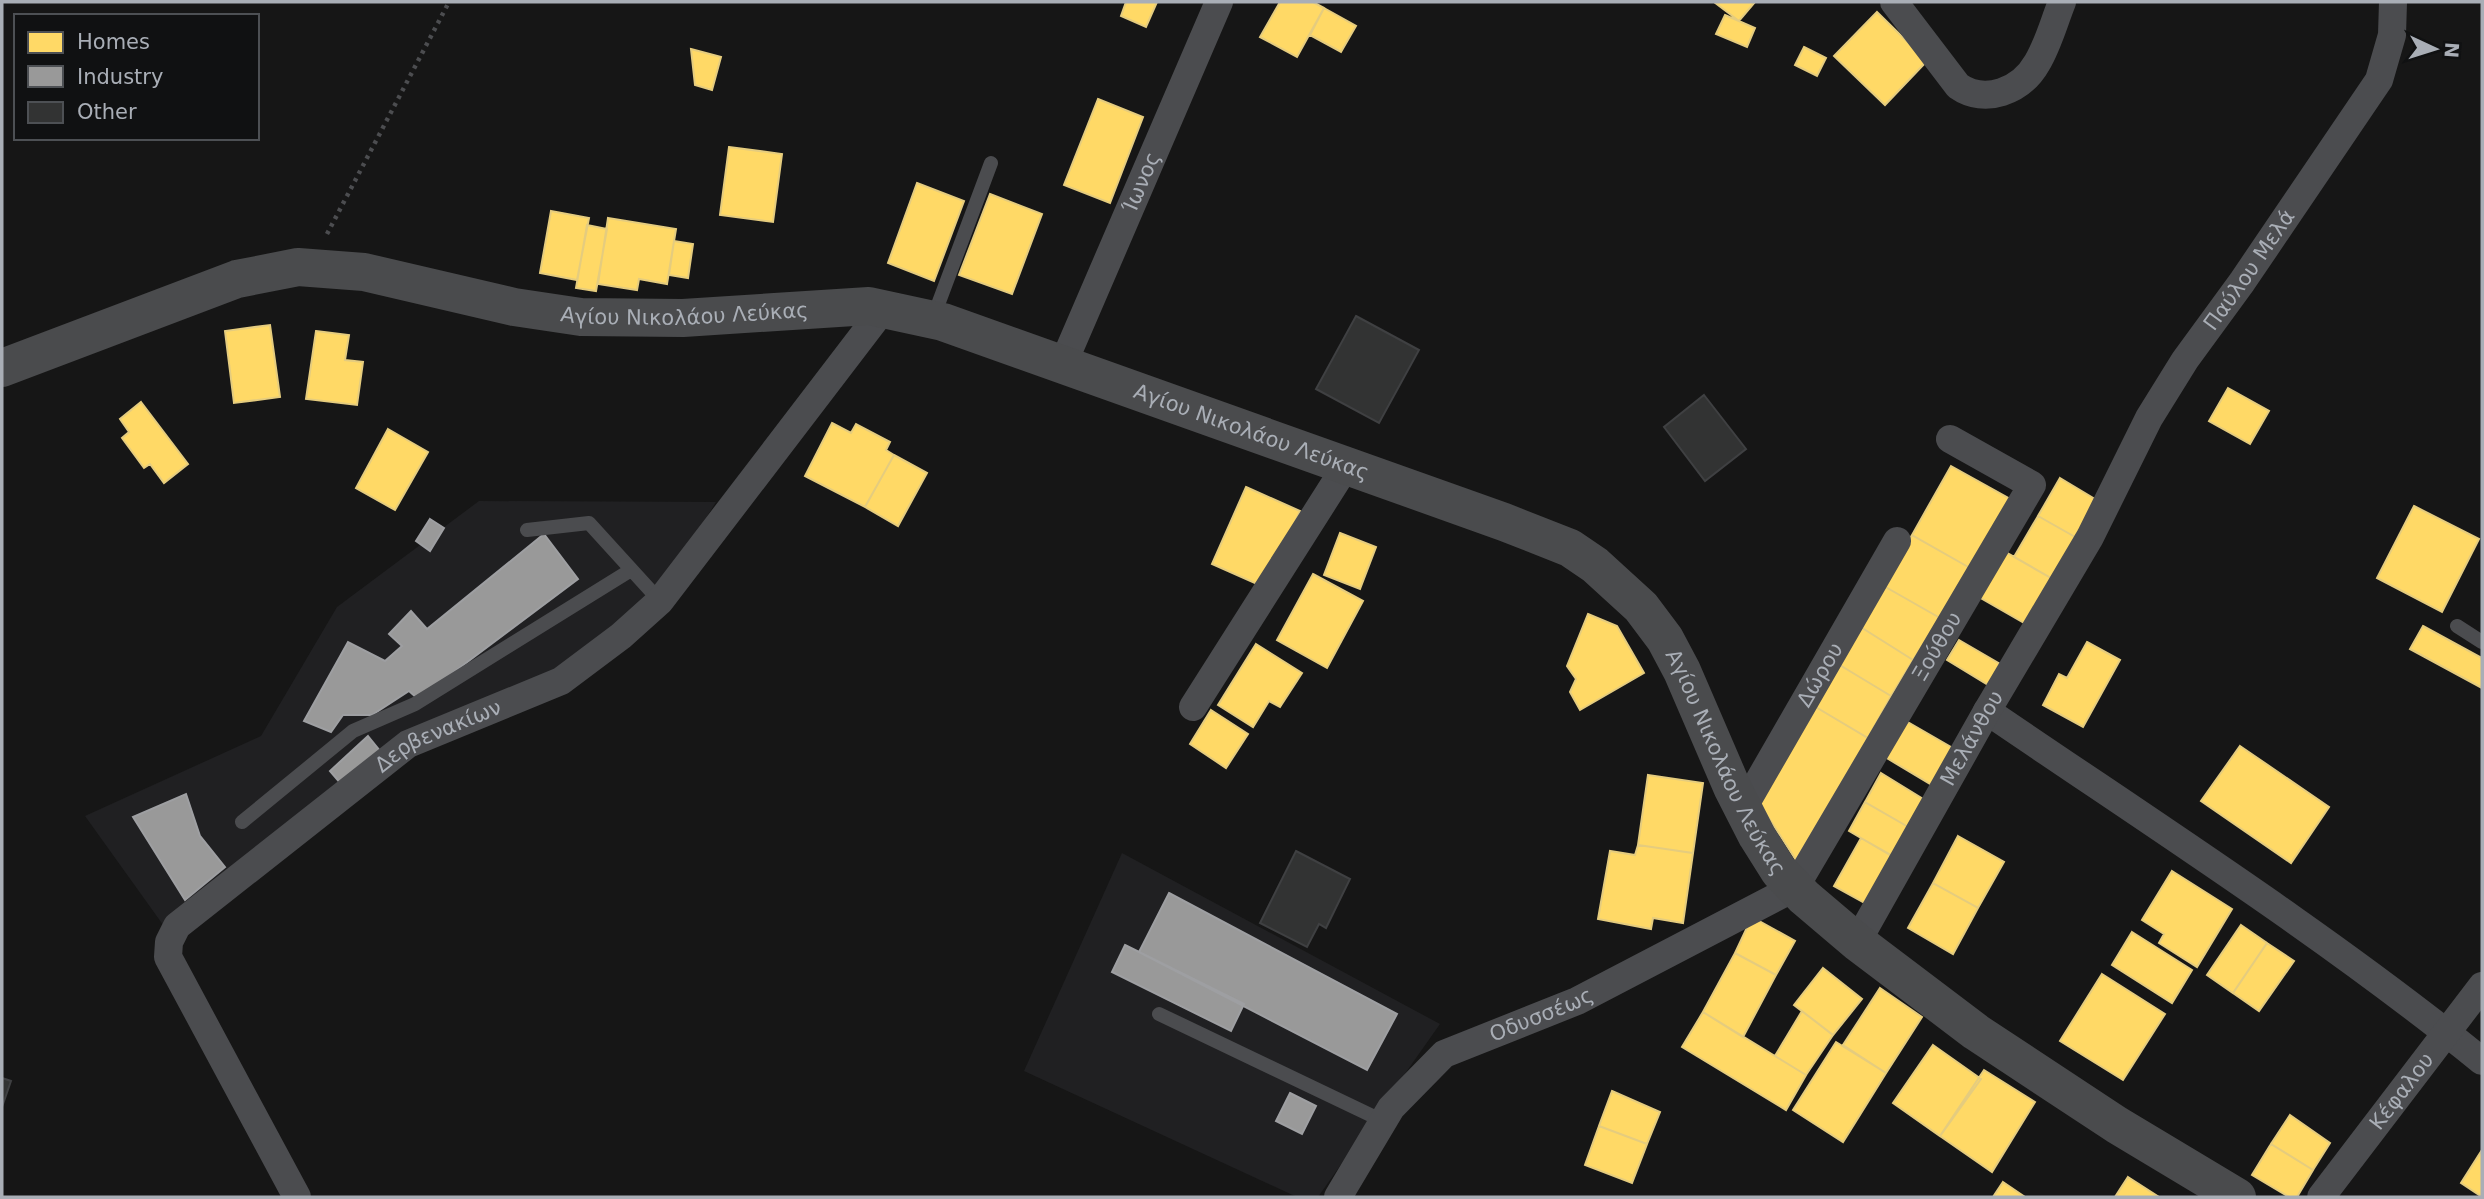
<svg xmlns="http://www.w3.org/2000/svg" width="2484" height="1199" viewBox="0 0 2484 1199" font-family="'DejaVu Sans',sans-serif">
	<rect width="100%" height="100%" fill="#161616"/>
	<path fill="#202022" d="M479,501L716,502L654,602L554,682L409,740L166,929L85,816L261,736L337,607Z
		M1122,853L1440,1024L1318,1197H1297L1024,1071Z"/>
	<path fill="#ffd966" stroke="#e5cc7e" stroke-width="2" d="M1126,2H1157L1146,27L1121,16Z
		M1280,2H1313L1324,8L1297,57L1260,37Z
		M1714,2H1755L1739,21Z
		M1324,8L1356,26L1341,52L1310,35Z
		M1877,12L1927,61L1885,105L1834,56Z
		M1725,15L1755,28L1747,47L1716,34Z
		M1804,47L1826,58L1817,76L1795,65Z
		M691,49L721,57L712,90L695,85Z
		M1098,99L1143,117L1110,203L1064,185Z
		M729,147L782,154L773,222L720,215Z
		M917,183L964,201L934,281L888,263Z
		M990,194L1042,214L1012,294L959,275Z
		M551,211L589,218L577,280L540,273Z
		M608,218L676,229L667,284L639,279L637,290L598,284Z
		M587,225L607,229L596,291L576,288Z
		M674,241L693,244L688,278L669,275Z
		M270,325L280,397L234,403L225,331Z
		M316,331L349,335L345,360L363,362L357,405L306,399Z
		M2228,388L2269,411L2250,444L2209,421Z
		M141,402L188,464L164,483L150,464L144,468L122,438L129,432L120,419Z
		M832,423L851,433L856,424L890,442L886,450L894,455L865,507L805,476Z
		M388,429L428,452L395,510L356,488Z
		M894,455L927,473L898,526L865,507Z
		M1951,466L2010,499L1970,568L1912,535Z
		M2060,478L2105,505L2084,542L2038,516Z
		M1246,487L1300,511L1266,588L1212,564Z
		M2414,506L2479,539L2442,612L2377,578Z
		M2038,516L2084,542L2058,582L2014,557Z
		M1340,533L1376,547L1360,589L1324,575Z
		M1912,535L1970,568L1940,618L1882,585Z
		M2004,551L2058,582L2031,627L1977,596Z
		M1313,574L1363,601L1327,668L1277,640Z
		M1882,585L1940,618L1913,660L1859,626Z
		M1588,614L1617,626L1644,673L1580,710L1570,692L1576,679L1567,666Z
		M1859,626L1913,660L1891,696L1838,664Z
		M2423,626L2482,658V688L2410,649Z
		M1959,640L2002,665L1990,686L1947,660Z
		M2087,642L2120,660L2083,727L2043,705L2059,674L2067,678Z
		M1256,644L1302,673L1280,707L1269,701L1253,727L1218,705Z
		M1838,664L1891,696L1868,738L1814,706Z
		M1814,706L1868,738L1796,860L1759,803Z
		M1211,710L1248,734L1226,768L1190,744Z
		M1906,721L1958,751L1937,788L1885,757Z
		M2240,746L2329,807L2291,863L2201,801Z
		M1881,773L1933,805L1917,832L1865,802Z
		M1648,775L1703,783L1693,853L1638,845Z
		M1865,802L1917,832L1900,861L1849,831Z
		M1958,836L2004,862L1978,908L1933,883Z
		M1861,838L1896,858L1870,906L1834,886Z
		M1638,845L1693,853L1683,923L1653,918L1651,929L1598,919L1610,851L1635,855Z
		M2172,871L2232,909L2197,967L2159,943L2164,934L2142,920Z
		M1933,883L1978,908L1953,954L1908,928Z
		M1752,917L1795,941L1776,975L1735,953Z
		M2241,925L2267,943L2233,993L2207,975Z
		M2132,932L2192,970L2172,1003L2112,965Z
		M2267,943L2294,961L2259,1011L2233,993Z
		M1735,953L1776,975L1743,1037L1703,1012Z
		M1823,968L1862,999L1833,1035L1794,1005Z
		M2102,974L2165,1014L2123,1080L2060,1041Z
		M1880,988L1922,1017L1886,1073L1843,1045Z
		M1802,1011L1833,1035L1806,1075L1775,1056Z
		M1703,1012L1806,1075L1786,1110L1682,1047Z
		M1836,1042L1886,1073L1843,1142L1793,1110Z
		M1933,1045L1981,1079L1940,1136L1893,1103Z
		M1984,1070L2035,1102L1992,1172L1940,1136Z
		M1612,1091L1660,1112L1647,1144L1599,1126Z
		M2290,1115L2330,1143L2313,1170L2271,1144Z
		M1599,1126L1647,1144L1632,1183L1585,1165Z
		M2271,1144L2313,1170L2297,1197H2289L2252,1175Z
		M2482,1150V1197L2461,1183Z
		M2128,1177L2159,1197H2115Z
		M2003,1182L2025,1197H1993Z"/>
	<path fill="#999" stroke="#9e9fa2" stroke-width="2" d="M430,519L444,528L430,551L416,541Z
		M544,534L578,579L418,699L409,691L372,715H343L331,732L304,721L348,642L385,661L402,646L389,634L411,611L427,629Z
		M368,736L380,751L342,785L330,771Z
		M186,794L200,836L225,867L185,900L133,817Z
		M1169,893L1397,1014L1367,1070L1139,952Z
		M1125,945L1244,1004L1231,1031L1112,972Z
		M1290,1093L1316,1106L1302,1134L1276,1121Z"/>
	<path fill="#323333" stroke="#3f4042" stroke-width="2" d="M1356,316L1419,350L1379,423L1316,389Z
		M1704,395L1746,449L1705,481L1664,427Z
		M1296,851L1350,879L1326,928L1319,924L1307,947L1260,923Z
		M2,1078L11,1081L2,1107Z"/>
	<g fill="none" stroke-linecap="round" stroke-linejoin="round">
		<path stroke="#4c4d50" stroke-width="4.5" stroke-dasharray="3.5 5" stroke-linecap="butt" d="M327,234L449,2"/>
		<path stroke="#4b4c4f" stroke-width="14" d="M933,318L991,163
			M527,530L589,523L660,601
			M2457,626L2482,642
			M242,822L353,731L415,704L631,570
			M1159,1014L1383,1121"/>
		<g stroke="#4b4c4f" stroke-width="28">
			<path d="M1894,2L1958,86C1985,105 2021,91 2037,63C2048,45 2054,22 2062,2"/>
			<path id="s1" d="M1063,364L1219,2"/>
			<path d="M1193,707L1346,466"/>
			<path d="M1987,711C2154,825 2325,934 2482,1061"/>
			<path id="s2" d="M1742,810L1897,541"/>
			<path id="s3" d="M1857,942L1987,711L2090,537L2149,418L2185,360L2242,282L2379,80L2392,35L2393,2"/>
			<path id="s4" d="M297,1197L168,957L169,942L177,926L408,744L561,681L621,636L660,601L884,308"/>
			<path id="s5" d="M1338,1197L1391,1108L1444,1054L1577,1001L1786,892L1800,879L2032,485L1950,439"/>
			<path id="s6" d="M2321,1197L2482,986"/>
		</g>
		<path stroke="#4a4b4d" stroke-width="38" id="s7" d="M2,368L237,279L298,267L364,272L514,307L581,317L683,318L869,306L943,322L1504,522L1570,548L1595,565L1641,607L1665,639L1682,671L1732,787L1757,836L1779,871L1804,897L1857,942L1976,1032L2117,1125L2237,1197"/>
	</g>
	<g text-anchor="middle" stroke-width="7" stroke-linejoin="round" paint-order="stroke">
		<g font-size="21" fill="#a9aeb6" stroke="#101112">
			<text dy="7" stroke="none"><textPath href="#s1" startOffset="198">Ίωνος</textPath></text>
			<text dy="7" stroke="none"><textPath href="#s3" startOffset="779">Παύλου Μελά</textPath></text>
			<text dy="7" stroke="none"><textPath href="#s7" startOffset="705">Αγίου Νικολάου Λεύκας</textPath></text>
			<text dy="7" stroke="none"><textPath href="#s7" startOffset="1293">Αγίου Νικολάου Λεύκας</textPath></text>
			<text dy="7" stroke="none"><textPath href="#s5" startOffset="847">Ξούθου</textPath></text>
			<text dy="7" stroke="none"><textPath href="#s2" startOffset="156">Δώρου</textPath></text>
			<text dy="7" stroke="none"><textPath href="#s4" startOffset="630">Δερβενακίων</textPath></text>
			<text dy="7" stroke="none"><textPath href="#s3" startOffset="234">Μελάνθου</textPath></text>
			<text dy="7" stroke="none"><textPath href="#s7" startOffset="1902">Αγίου Νικολάου Λεύκας</textPath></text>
			<text dy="7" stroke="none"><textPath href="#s5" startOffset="284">Οδυσσέως</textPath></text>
			<text dy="7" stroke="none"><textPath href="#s6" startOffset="133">Κέφαλου</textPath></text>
		</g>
	</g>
	<rect width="2484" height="1199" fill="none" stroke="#a9aeb6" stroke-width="7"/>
	<rect x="14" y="14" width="245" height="126" fill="#101112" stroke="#4d5054" stroke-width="2"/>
	<rect x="28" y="32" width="35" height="21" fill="#ffd966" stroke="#4d5054" stroke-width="2"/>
	<text x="77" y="49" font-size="21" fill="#a9aeb6">Homes</text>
	<rect x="28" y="66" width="35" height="21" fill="#999999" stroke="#4d5054" stroke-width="2"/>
	<text x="77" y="84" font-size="21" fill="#a9aeb6">Industry</text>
	<rect x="28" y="102" width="35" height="21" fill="#323333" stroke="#4d5054" stroke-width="2"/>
	<text x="77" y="119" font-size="21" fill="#a9aeb6">Other</text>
	<g transform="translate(2435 49) rotate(94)" stroke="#101112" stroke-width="5" paint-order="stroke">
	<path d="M0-5L12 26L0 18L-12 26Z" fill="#a9aeb6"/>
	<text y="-10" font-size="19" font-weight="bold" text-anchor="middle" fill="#a9aeb6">N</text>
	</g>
</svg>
